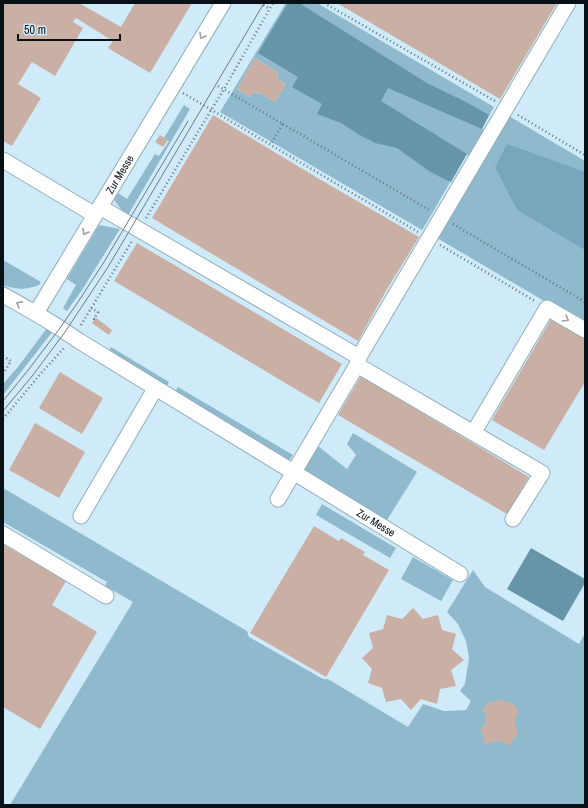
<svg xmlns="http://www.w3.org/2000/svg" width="588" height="808" viewBox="0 0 588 808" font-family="'Archivo Narrow',sans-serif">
	<rect width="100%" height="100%" fill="#cfeaf8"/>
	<path fill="#8fbace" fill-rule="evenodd" d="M286,3H317L494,107L482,128L484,130L469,156L466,154L433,212L422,230L220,112ZM255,58L279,73L276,78L286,84L275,102L258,92L257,94L253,92L250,97L237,89Z
		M184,105L190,109L127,217L114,200L118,193L127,199L155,154L159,156L169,141L164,138Z
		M509,116L585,161V325L437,238Z
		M99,225L120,229L82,290L67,311L63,308L76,285L67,279Z
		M3,260L41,282L39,285C24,290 19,290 3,285Z
		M47,328L53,331L3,395V384L18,367Z
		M111,347L169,382L165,389L107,355Z
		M178,387L293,455L288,462L173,395Z
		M353,433L417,472L387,520L305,473L303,469L318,446L347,469L356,455L347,444Z
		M3,488L247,631L249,637L323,679H328L408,727L423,704L444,711L466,710L471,701L460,691L465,684L469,658L466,641L458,624L447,612L473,570L485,587L579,644L585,633V805H10L133,602L105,586L107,582L3,522Z
		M322,504L396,548L390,558L316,515Z
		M413,557L453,580L441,601L401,579Z"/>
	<path fill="#78a7bd" d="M507,144L585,172V250L517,210L495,167Z"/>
	<path fill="#6695aa" d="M288,3H299L427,83L466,102L489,115L482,129L388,88L381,101L467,154L451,182L440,177L429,171L397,148L375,143L358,134L341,123L317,114L322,104L292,87L298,77L258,53Z
		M531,548L585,579V583L563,621L507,589Z"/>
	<path fill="#caafa5" d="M3,3H79L121,27L135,3H192L150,73L108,48L113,41L76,18L73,22L83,28L55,76L32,62L18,84L41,98L12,146L3,141Z
		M337,3H557L500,99Z
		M255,58L279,73L276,78L286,84L275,102L258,92L257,94L253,92L250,97L237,89Z
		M213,115L321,180L419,237L387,289L358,341L152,218Z
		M160,135L168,140L163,147L155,142Z
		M137,243L342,364L319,403L114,281Z
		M553,316L585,335V382L544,450L492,420Z
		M96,318L112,330L109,335L92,323Z
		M60,372L103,398L82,434L39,408Z
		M361,376L529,477L507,514L338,415Z
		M35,423L85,452L59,498L9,470Z
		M314,526L339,541L341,538L365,552L363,555L389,570L326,677L250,633Z
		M3,544L66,581L52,605L97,632L40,729L3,707Z
		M413,608L423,619L438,615L442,630L456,634L452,649L464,660L451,670L456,686L440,689L437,704L421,699L411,710L401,699L386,702L382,688L368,683L372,669L362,658L373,648L369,633L383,629L387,615L402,619Z
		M502,700L514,704L520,713L517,715L515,719V724L518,733L512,741L511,745L509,746L504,742L498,741L491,742L487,745L484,743V736L480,730L485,724L486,718L485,713L481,710L490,702Z"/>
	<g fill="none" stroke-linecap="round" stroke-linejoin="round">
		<defs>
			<g id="minor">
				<path d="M3,160L95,215"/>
				<path d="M100,207L359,357"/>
				<path id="s1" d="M3,295C29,309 55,324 79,341L460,574"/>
				<path id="s2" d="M36,313L223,3"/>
				<path d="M357,365L359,357L369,340L568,3"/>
				<path d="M478,425L547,308L585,330"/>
				<path d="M278,499L357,365L542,473L513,519"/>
				<path d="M81,516L155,389"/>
				<path d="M3,534L106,596"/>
			</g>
		</defs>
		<use href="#minor" stroke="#93aeba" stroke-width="17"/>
		<path stroke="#65767f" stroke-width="2.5" stroke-dasharray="1 3" stroke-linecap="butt" d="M260,3L270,9
			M324,3L495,101
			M218,86L283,124L270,145
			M183,93L418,232
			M518,115L585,155
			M283,124L429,210
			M146,218L224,89L273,3
			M453,224L585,302
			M440,245L535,301
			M91,308L98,312L94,319H95
			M81,325L132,241
			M3,356L11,361L3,374
			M3,419L43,371L65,347"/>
		<use href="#minor" stroke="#fff" stroke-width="15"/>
		<path stroke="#6a7c85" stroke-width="1" d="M3,401L29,369L60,328L78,302L104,262L188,121
			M3,411L33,375L65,332L108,267L264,3"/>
	</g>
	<defs><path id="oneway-chevron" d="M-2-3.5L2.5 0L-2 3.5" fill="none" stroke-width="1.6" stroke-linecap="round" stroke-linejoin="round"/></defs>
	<g stroke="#9ca0a2">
		<use href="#oneway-chevron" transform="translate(202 36) rotate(121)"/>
		<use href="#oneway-chevron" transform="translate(85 232) rotate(121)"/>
		<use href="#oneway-chevron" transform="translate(19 304) rotate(-151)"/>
		<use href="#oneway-chevron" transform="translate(566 319) rotate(30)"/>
	</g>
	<g text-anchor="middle" stroke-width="3" stroke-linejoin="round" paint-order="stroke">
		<g font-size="11" fill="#081116" stroke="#cfeaf8">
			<text dy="4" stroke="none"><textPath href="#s2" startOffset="162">Zur Messe</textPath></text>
			<text dy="4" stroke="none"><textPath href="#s1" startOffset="437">Zur Messe</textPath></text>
		</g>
	</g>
	<rect width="588" height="808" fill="none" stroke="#081116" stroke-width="8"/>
	<path d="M18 34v6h102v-6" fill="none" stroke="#081116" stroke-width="2"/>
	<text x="24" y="34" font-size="12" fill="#081116" stroke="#cfeaf8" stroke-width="3" paint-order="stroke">50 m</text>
</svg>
